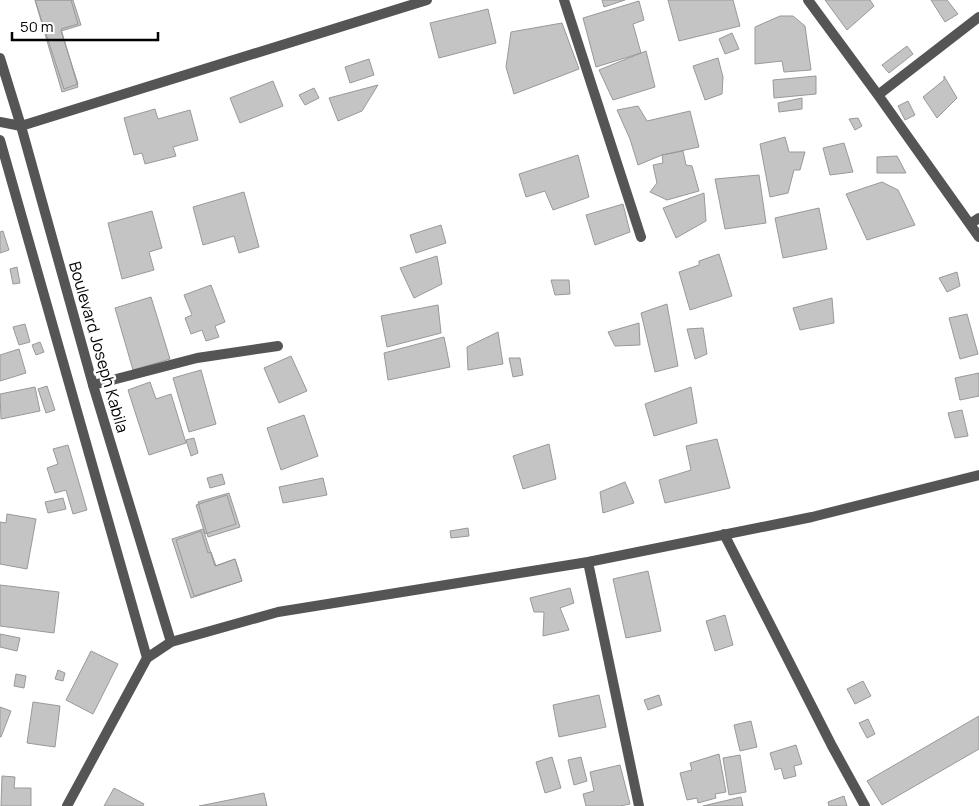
<svg xmlns="http://www.w3.org/2000/svg" width="979" height="806" viewBox="0 0 979 806" font-family="Manrope,sans-serif">
	<rect width="100%" height="100%" fill="#fff"/>
	<path fill="#c4c4c4" stroke="#999" d="M35,0H73L81,25L61,31L78,84L64,89Z
		M35,0H71L78,24L61,29L78,87L62,92Z
		M602,0H625L604,7Z
		M668,0H733L740,26L679,41Z
		M825,0H870L874,6L847,30Z
		M931,0H947L958,14L945,22Z
		M639,1L644,20L633,24L641,53L596,67L583,18Z
		M488,9L496,43L439,58L430,23Z
		M780,16H793L805,26L811,70L784,72L782,61L755,64V27Z
		M562,23L579,69L514,94L506,67L511,32Z
		M732,33L739,49L725,54L719,39Z
		M907,46L913,54L889,73L882,65Z
		M646,51L655,87L613,100L599,70Z
		M718,58L723,77L722,94L705,100L693,66Z
		M369,59L374,75L350,83L345,67Z
		M816,76V94L774,98L773,80Z
		M944,76L957,98L937,118L923,97L944,80Z
		M273,81L283,106L240,123L230,98Z
		M378,85L362,111L338,121L329,98Z
		M314,88L319,98L305,105L299,95Z
		M802,98V109L779,112L778,103Z
		M908,101L915,115L905,120L898,106Z
		M638,106L647,121L690,111L699,147L662,155L638,165L630,139L617,110Z
		M155,109L158,119L190,110L198,140L173,147L176,156L145,164L142,153L134,155L124,118Z
		M858,118L862,126L855,130L849,119Z
		M785,137L789,152H805L800,170H794L788,193L770,197L760,144Z
		M844,143L853,172L830,175L823,148Z
		M683,151L686,165L692,166L699,191L667,200L650,192L657,183L653,165L663,163L662,155Z
		M578,155L589,197L553,210L545,191L526,197L519,174Z
		M897,156L906,173H877V157Z
		M759,175L766,223L725,229L715,179Z
		M882,182L898,190L915,225L867,240L846,194Z
		M244,192L259,247L239,253L234,236L203,245L193,207Z
		M704,193L706,221L676,238L663,208Z
		M623,204L630,232L595,245L586,215Z
		M819,208L827,249L783,258L775,218Z
		M152,211L162,248L149,252L154,270L122,279L108,223Z
		M441,225L446,243L416,253L410,235Z
		M3,231L9,250L0,253V232Z
		M719,254L732,296L690,310L679,272L699,265V261Z
		M437,256L442,284L414,298L400,268Z
		M17,267L20,283L13,284L10,269Z
		M957,272L960,286L947,292L939,278Z
		M551,280H569L570,294L555,295Z
		M211,285L225,322L215,326L219,337L206,341L202,330L191,334L185,318L192,315L184,295Z
		M151,297L170,359L133,370L115,308Z
		M832,298L834,323L800,330L793,308Z
		M667,304L678,366L655,372L641,313Z
		M438,305L441,333L387,347L381,316Z
		M967,314L978,354L960,359L949,318Z
		M639,323L640,345L615,346L608,332Z
		M25,324L30,342L19,345L13,327Z
		M703,328L707,354L695,359L687,329Z
		M498,332L503,364L468,370L467,347Z
		M444,337L450,367L388,380L384,353Z
		M40,342L44,352L36,355L32,345Z
		M19,349L26,373L0,381V355Z
		M291,356L307,391L279,403L264,368Z
		M509,358H520L523,375L513,377Z
		M201,370L216,424L189,432L173,378Z
		M979,373V396L960,400L955,378Z
		M150,382L156,399L171,394L186,443L149,455L128,390Z
		M47,386L55,410L46,413L38,389Z
		M35,387L40,411L1,419L0,394Z
		M691,387L697,423L654,436L645,404Z
		M962,410L968,436L955,438L948,413Z
		M304,415L318,456L281,470L267,428Z
		M194,438L198,453L191,456L186,440Z
		M717,439L730,488L665,503L659,480L691,470L686,446Z
		M549,444L556,479L523,489L513,456Z
		M68,445L87,510L73,514L66,490L55,493L47,468L58,464L53,449Z
		M222,474L225,484L210,488L207,478Z
		M323,478L327,495L283,503L279,487Z
		M625,482L634,503L603,513L600,492Z
		M229,493L240,527L208,537L198,502Z
		M227,495L236,524L205,534L196,505Z
		M63,498L66,509L48,513L45,502Z
		M7,514L36,519L27,569L0,564V522L6,523Z
		M468,528L469,536L451,538L450,531Z
		M203,529L215,566L235,559L242,581L191,598L172,539Z
		M201,531L208,553L211,552L216,566L235,559L242,581L194,596L176,540Z
		M648,571L661,631L626,638L613,579Z
		M0,585L59,592L54,633L0,626Z
		M570,588L574,603L560,608L569,630L543,636L544,612H534L530,598Z
		M725,615L733,645L715,651L706,621Z
		M0,634L20,638L17,651L0,647Z
		M91,651L118,664L93,714L66,700Z
		M58,670L65,673L63,681L55,679Z
		M16,674L26,676L24,688L14,686Z
		M863,681L871,696L855,704L847,689Z
		M599,695L606,727L559,737L553,705Z
		M659,695L662,705L648,710L644,700Z
		M33,702L60,706L55,747L27,743Z
		M0,707L11,711L1,737H0Z
		M979,716V749L882,805L867,781Z
		M868,719L875,734L867,738L859,723Z
		M751,721L757,747L740,751L734,725Z
		M796,745L802,764L794,766L796,776L784,779L781,768L775,770L770,753Z
		M719,754L726,792L715,794L716,798L698,803L697,798L687,800L680,773L692,770L690,763Z
		M740,755L746,792L729,795L723,758Z
		M552,757L561,788L545,793L536,762Z
		M581,757L587,781L574,785L568,760Z
		M620,765L630,804L620,806H586L583,794L594,791L590,772Z
		M2,776L15,777L14,788H31V806H1Z
		M114,788L144,804L143,806H104Z
		M264,793L267,806H199Z
		M844,796L847,806H829L828,802Z
		M741,797L743,806H703Z"/>
	<g fill="none" stroke-linecap="round" stroke-linejoin="round">
		<path stroke="#555" stroke-width="10" d="M93,385L197,358L278,346"/>
		<path stroke="#555" stroke-width="10" d="M564,0L641,237
			M808,0L878,95L979,237
			M0,58L21,126L93,385L171,642
			M878,95L979,17
			M0,122L21,126L427,0
			M0,140L147,658
			M970,224L979,218
			M724,534L832,746L865,806
			M588,562L639,806
			M67,806L147,658L171,642L278,612L588,562L812,517L979,475"/>
	</g>
	<g text-anchor="middle" stroke-width="5" stroke-linejoin="round" paint-order="stroke">
		<g font-size="16" fill="#000" stroke="#fff">
			<text transform="translate(99 347) rotate(74)" y="6">Boulevard Joseph Kabila</text>
		</g>
	</g>
	<path d="M12 32v8h146v-8" fill="none" stroke="#000000" stroke-width="2.5"/>
	<text x="20" y="32" font-size="15" fill="#000000" stroke="#ffffff" stroke-width="4" paint-order="stroke">50 m</text>
</svg>
